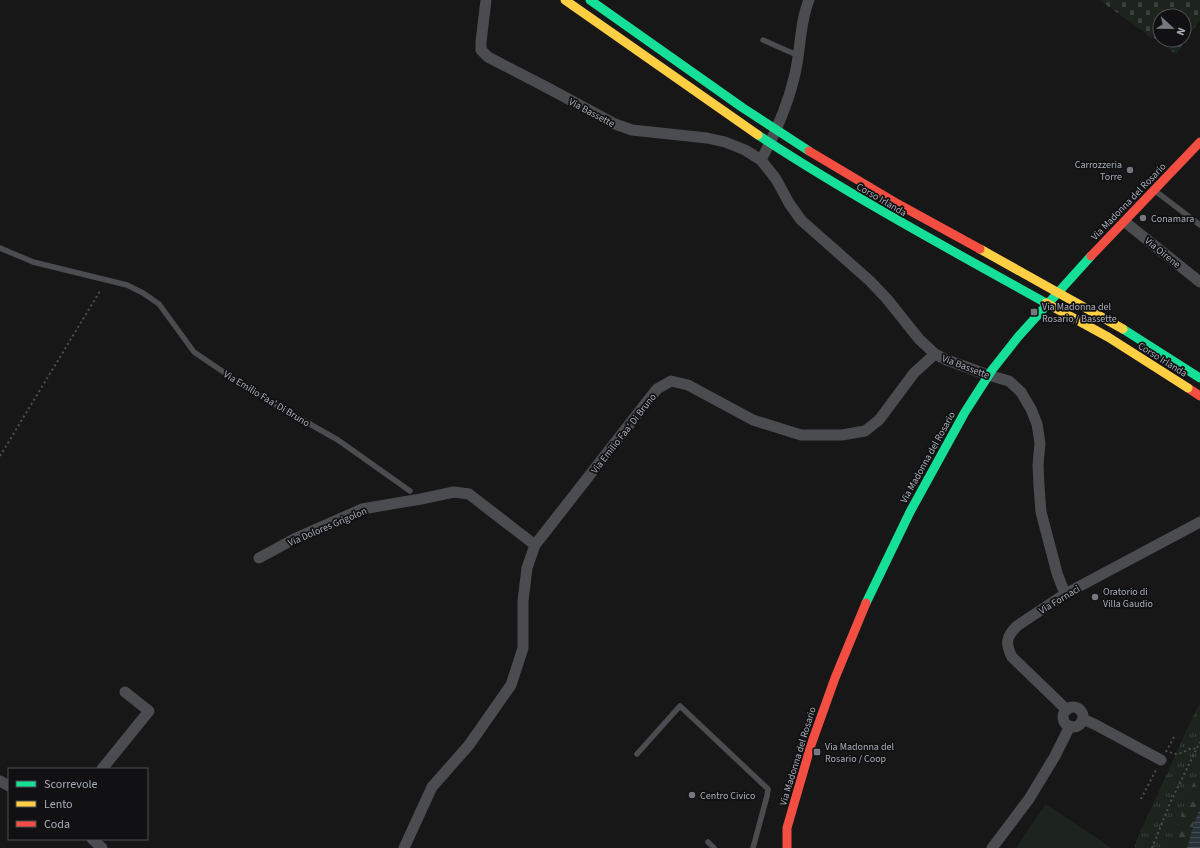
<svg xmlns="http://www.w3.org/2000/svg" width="1200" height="848" viewBox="0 0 1200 848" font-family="'Source Sans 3',sans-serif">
	<defs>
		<pattern id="grass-tufts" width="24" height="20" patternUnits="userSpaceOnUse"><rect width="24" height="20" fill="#1d241e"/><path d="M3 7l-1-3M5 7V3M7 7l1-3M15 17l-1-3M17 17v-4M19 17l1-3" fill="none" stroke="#3b413d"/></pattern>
		<pattern id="forest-firs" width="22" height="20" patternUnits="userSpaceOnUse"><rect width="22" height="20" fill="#1d241e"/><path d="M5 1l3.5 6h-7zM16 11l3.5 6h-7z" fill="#3b413d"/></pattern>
		<pattern id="cemetery-stones" width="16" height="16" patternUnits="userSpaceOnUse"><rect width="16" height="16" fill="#1d241e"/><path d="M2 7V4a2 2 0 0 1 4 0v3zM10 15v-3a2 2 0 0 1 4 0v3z" fill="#3b413d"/></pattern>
		<pattern id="water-rules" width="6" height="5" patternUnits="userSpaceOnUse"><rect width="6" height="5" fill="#2a3239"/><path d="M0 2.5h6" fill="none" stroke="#464d54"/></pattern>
	</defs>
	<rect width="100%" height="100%" fill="#171717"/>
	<path fill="url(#grass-tufts)" d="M1200,705V769L1186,799L1179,822L1175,848H1135L1136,841L1198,706Z"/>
	<path fill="url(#forest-firs)" d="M1200,769V809L1195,820L1187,848H1175L1179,822L1186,799Z"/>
	<path fill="url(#cemetery-stones)" fill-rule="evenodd" d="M1099,0H1200V20L1176,54L1152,37L1151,38L1145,34L1146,33ZM1160,16H1184V40H1160Z"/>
	<path fill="#1d241e" d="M1046,804L1111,848H1016Z"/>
	<path fill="url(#water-rules)" d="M1200,809V848H1187L1195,820Z"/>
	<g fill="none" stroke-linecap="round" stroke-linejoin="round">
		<path stroke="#4d4e52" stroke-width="2" stroke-dasharray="2 3" stroke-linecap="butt" d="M0,456L100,291
			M1166,752L1175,735
			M1170,752C1178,757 1184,751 1192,748L1196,749
			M1141,799L1156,770
			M1152,848L1170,803L1200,742"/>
		<path stroke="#4b4c50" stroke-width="5.5" d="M763,40L799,56
			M1154,190L1200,225
			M0,248L33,262L127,285L143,293L159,304L194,352L250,390L338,440L410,491
			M637,754L680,706L768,789L767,796L753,848
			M708,842L714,848"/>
		<path stroke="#4b4c50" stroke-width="11" d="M486,0L481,42V50L488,57L546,87L615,124L632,130L707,138L725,142L745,150L761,160L776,179L789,203L801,220L870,281L887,299L919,339L935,354L947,360L988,375L1009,381L1021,392L1031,409L1037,424L1040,443L1038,465L1039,486L1041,512L1057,573L1065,594
			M761,160C775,134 787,107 794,78C801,53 799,24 809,0
			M1125,222L1200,282
			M259,558L294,539L362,509L421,499L454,492L469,494L535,545
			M1063 717a10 10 0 1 1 20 0a10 10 0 1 1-20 0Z
			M1067,710L1012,657C1005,643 1006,637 1017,626L1065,594L1200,522
			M1083,719L1096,725L1161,760
			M102,769L149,711L125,692
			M0,781L9,786
			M92,839L102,848
			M404,848L432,787L469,745L511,685L523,648V601L527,568L535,545L657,389L671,381L688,385L753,420L801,435H842L865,431L879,420L914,373L935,354
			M992,848L1029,799L1055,756L1070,726"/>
		<path stroke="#16e098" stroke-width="9" d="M866,603L910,512L965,412L992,370L1018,337L1091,256"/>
		<path stroke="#f24e42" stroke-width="9" d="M1091,256L1200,142
			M1188,388L1200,396
			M787,848V828L811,745L835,678L866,603"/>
		<path stroke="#16e098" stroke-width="9" d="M590,0L743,108L809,151
			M758,135C851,196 949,249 1046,303
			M1123,329L1200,378"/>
		<path stroke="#ffcf43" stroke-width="9" d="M565,0L758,135
			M980,249L1123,329
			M1046,303L1108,337L1188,388"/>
		<path stroke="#f24e42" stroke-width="9" d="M809,151L898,204L980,249"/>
	</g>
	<g fill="#757880" stroke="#111113" stroke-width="1.5">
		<circle cx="1130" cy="170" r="4"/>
		<circle cx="1143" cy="218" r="4"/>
		<rect x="1030" y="308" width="8" height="8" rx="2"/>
		<circle cx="1095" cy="597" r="4"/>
		<rect x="813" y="748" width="8" height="8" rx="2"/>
		<circle cx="692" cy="795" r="4"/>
	</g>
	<g text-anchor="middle" stroke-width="3.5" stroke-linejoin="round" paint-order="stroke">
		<g font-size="10" fill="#a8adb8" stroke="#111113">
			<text transform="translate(592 112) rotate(28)" y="4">Via Bassette</text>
			<text transform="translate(882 199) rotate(30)" y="4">Corso Irlanda</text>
			<text transform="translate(1128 201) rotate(-46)" y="4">Via Madonna del Rosario</text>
			<text transform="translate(1163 252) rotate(39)" y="4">Via Oirene</text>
			<text transform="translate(1163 359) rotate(32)" y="4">Corso Irlanda</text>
			<text transform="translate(966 366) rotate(21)" y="4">Via Bassette</text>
			<text transform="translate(267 398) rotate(31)" y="4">Via Emilio Faa' Di Bruno</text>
			<text transform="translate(623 433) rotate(-52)" y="4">Via Emilio Faa' Di Bruno</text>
			<text transform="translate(927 457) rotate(-61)" y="4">Via Madonna del Rosario</text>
			<text transform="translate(327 526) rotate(-23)" y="4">Via Dolores Grigolon</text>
			<text transform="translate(1059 599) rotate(-31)" y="4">Via Fornaci</text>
			<text transform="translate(797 756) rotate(-73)" y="4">Via Madonna del Rosario</text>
		</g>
		<g font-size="10" fill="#a8adb8" stroke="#111113" text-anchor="start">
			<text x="1122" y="168" text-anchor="end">Carrozzeria<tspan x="1122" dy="12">Torre</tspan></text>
			<text x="1151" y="222">Conamara</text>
			<text x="1042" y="310">Via Madonna del<tspan x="1042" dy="12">Rosario / Bassette</tspan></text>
			<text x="1103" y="595">Oratorio di<tspan x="1103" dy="12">Villa Gaudio</tspan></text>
			<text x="825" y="750">Via Madonna del<tspan x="825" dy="12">Rosario / Coop</tspan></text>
			<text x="700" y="799">Centro Civico</text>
		</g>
	</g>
	<rect x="8" y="768" width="140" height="72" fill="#111113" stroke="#4d4f55"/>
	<rect x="16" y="781" width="20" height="6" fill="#16e098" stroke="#4d4f55"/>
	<text x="44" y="788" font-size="12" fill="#a8adb8">Scorrevole</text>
	<rect x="16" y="801" width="20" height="6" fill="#ffcf43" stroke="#4d4f55"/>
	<text x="44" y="808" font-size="12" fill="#a8adb8">Lento</text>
	<rect x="16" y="821" width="20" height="6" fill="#f24e42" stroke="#4d4f55"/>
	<text x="44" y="828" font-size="12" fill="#a8adb8">Coda</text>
	<g transform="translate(1172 28) rotate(112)"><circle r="19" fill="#111113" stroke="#4d4f55"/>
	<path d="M0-3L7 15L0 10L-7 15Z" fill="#757880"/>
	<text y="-6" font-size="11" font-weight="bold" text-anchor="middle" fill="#a8adb8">N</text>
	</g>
</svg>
